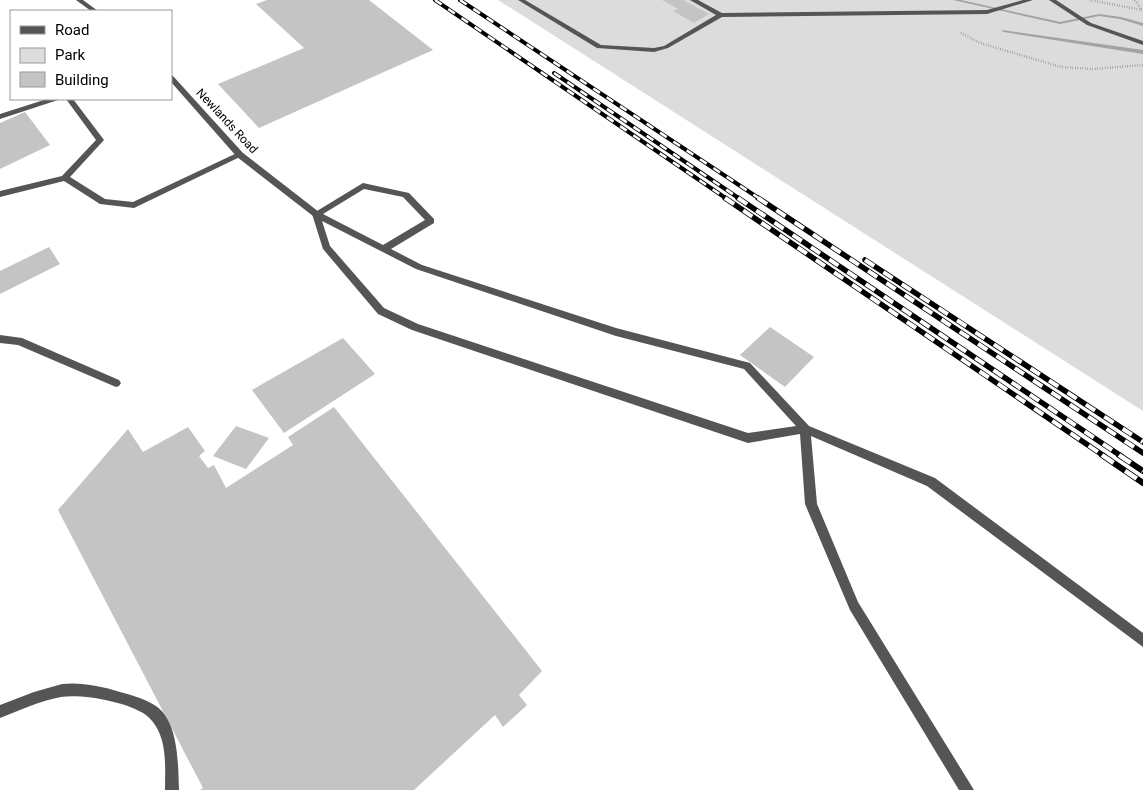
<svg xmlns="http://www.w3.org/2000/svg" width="1143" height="790" viewBox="0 0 1143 790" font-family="Roboto,sans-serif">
	<rect width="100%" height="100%" fill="#fff"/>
	<path fill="#dcdcdc" d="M498,0H1143V411Z"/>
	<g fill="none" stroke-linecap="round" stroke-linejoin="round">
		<path fill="#a3a3a3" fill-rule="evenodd" d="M953,0H961L1060,22L1099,14L1121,17L1143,23V26L1120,19L1099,16L1060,24Z
			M1002,30L1143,50V54L1004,32L1002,31Z"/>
	</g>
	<path fill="#c4c4c4" d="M267,0H369L433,50L259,128L218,84L304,48L256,4Z
		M662,0H683L709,14L694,23L673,11L678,9Z
		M25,112L50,145L0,169V123Z
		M49,247L60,264L0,294V271Z
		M770,327L814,357L785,387L740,355Z
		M343,338L375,374L284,433L252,390Z
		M334,407L542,671L519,695L527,705L503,727L495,715L414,790H200L203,788L58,510L128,429L143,452L188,427L205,451L199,456L208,468L214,465L226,488L293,445L288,437Z
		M236,426L269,438L246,469L213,456Z"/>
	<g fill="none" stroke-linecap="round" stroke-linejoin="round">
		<path stroke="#777" stroke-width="2.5" stroke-dasharray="0.5 2" stroke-linecap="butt" d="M1090,0L1142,10
			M1135,0L1142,10
			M961,33L980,43L1061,67L1093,69L1143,65"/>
		<path fill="#555" fill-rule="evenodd" d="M518,0H525L601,45L654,48L664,46L716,15L690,0H698L722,13L987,10L1023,0H1033L987,14L722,17L668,48L654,52L597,48Z
			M1049,0H1056L1091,23L1143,41V45L1087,25Z
			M47,99H61L0,119V114Z
			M66,99H73L104,140L70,177L105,199L133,202L237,153H243L244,155L134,208L100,204L64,181L0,197V191L62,176L96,140Z
			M363,183L409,193L434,219V223L391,249L422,265L616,328L750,363L809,426L935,478L1143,633V647L927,486L811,436L817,504L858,602L974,790H959L850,610L805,504L800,434L748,443L412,330L378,314L323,249L312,214ZM364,189L403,197L425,220L383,245L323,214ZM322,221L416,269L616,336L744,369L796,426L748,433L418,324L384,308L330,246Z
			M0,335L22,338L119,380L121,383L119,386L116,387L18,345L0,343Z
			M62,684C81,682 101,686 120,692C132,695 145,699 156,706C179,722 178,765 179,790H165C165,771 167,748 158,730C155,724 151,719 146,715C127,702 84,694 61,697C40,701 20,710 0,718V705L34,692Z"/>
		<path fill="#555" fill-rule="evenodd" d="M76,0H83L98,11H91Z
			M171,75L173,76L243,153L319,212V216H313L237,157L171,82Z"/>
		<defs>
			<path id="rail-far2" d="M435,0L727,199
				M460,0L760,199
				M554,73L740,199"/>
			<path id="rail-far1" d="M725,198L1104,456
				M738,198L1121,456
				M758,198L1143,453
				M865,260L1143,442"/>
			<path id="rail" d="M1102,455L1143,483
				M1119,455L1143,471"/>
		</defs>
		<use href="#rail-far2" stroke="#000" stroke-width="4"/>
		<use href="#rail-far1" stroke="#000" stroke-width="5.5"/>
		<use href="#rail" stroke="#000" stroke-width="6"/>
		<use href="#rail-far2" stroke="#fff" stroke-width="2.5" stroke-dasharray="8" stroke-linecap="butt"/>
		<use href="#rail-far1" stroke="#fff" stroke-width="4" stroke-dasharray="11" stroke-linecap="butt"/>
		<use href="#rail" stroke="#fff" stroke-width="4.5" stroke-dasharray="14" stroke-linecap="butt"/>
	</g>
	<g text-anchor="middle" stroke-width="5" stroke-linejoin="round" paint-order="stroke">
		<g font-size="12" fill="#000" stroke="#fff">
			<text transform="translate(227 121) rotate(47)" y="4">Newlands Road</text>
		</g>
	</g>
	<rect x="10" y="10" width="162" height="90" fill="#ffffff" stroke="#999999"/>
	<rect x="20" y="26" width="25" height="8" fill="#555555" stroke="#999999"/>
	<text x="55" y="35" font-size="15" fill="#000000">Road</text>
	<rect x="20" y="48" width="25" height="15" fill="#dcdcdc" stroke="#999999"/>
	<text x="55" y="60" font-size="15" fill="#000000">Park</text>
	<rect x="20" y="72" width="25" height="15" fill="#c4c4c4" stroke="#999999"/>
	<text x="55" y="85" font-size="15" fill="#000000">Building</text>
</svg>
